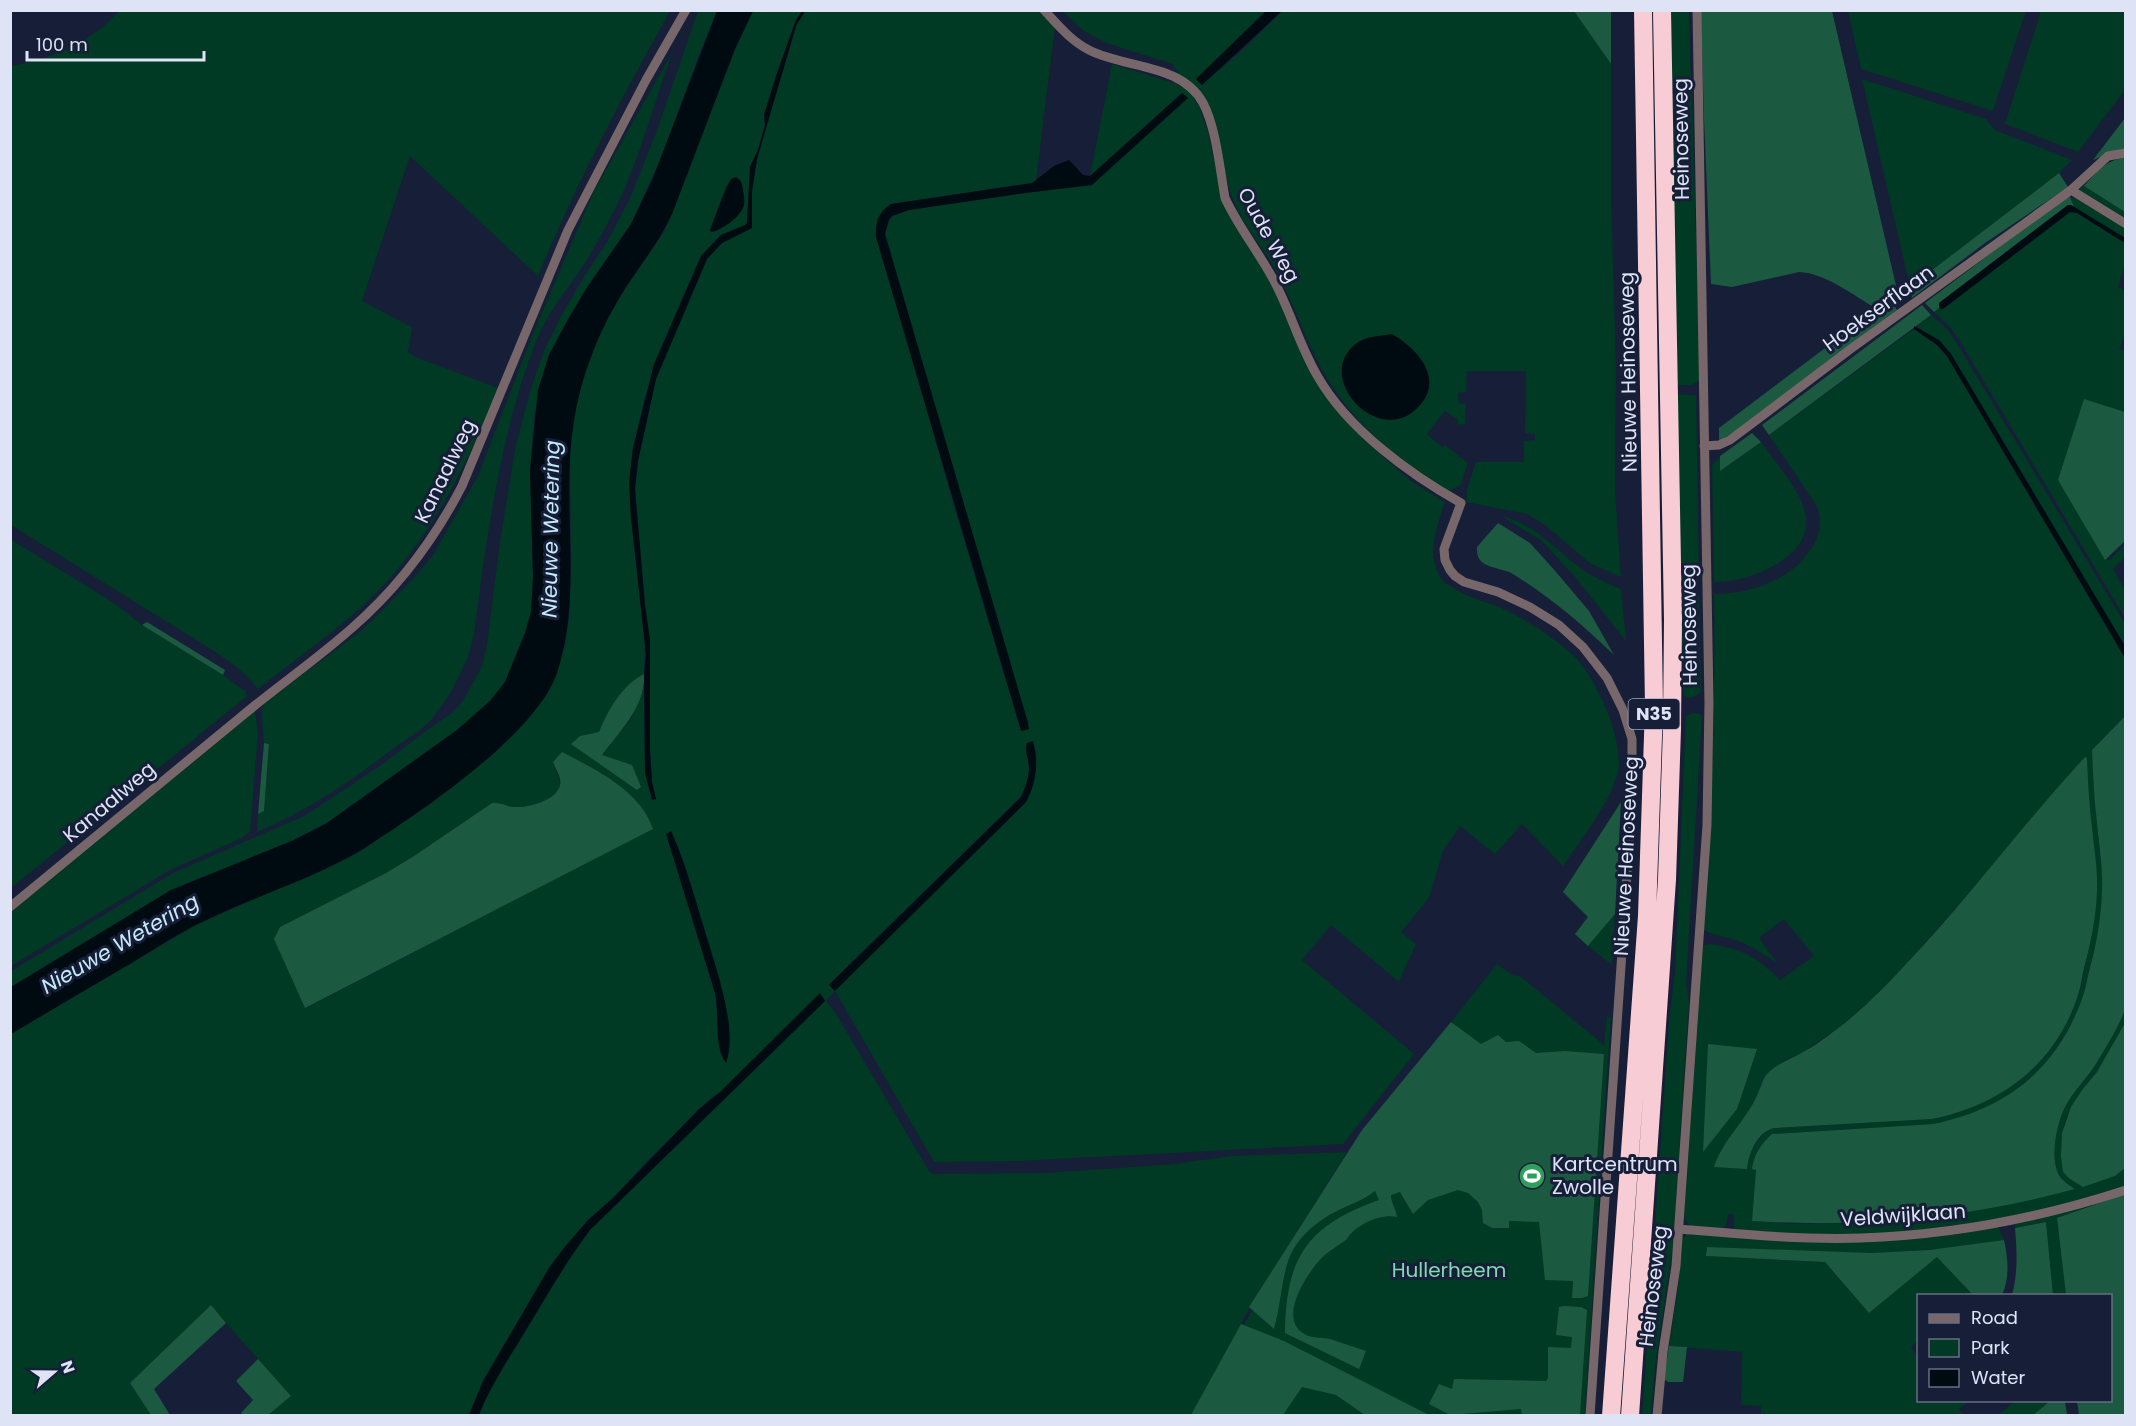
<svg xmlns="http://www.w3.org/2000/svg" width="2136" height="1426" viewBox="0 0 2136 1426" font-family="Poppins,sans-serif">
	<rect width="100%" height="100%" fill="#171e38"/>
	<path fill="#003924" fill-rule="evenodd" d="M805,10L1039,11L1055,26L1036,181L1032,183L891,204L879,216L876,230L954,506L1021,730L1028,723L885,234L889,220L892,216L909,210L1025,193L1092,185L1097,170L1090,176L1112,64L1174,83L1189,90L1200,108L1208,132L1222,198L1267,275L1292,325L1351,425L1366,442L1411,481L1445,502C1437,526 1425,558 1443,581C1445,584 1451,586 1454,588C1472,600 1491,602 1508,611C1531,623 1553,637 1573,655C1596,676 1627,745 1617,776C1606,809 1582,838 1563,866L1522,824L1495,854L1460,826L1443,851L1429,898L1401,932L1416,944L1399,982L1331,925L1302,960L1414,1054L1343,1144L1019,1161L934,1162L835,991L826,1001L835,1012L929,1171L934,1174L1046,1173L1174,1164L1231,1156L1347,1152L1250,1307L1218,1367L1323,1194L1470,1037L1451,1022L1497,964L1512,975L1520,976L1604,1045L1607,1016L1611,1017L1585,1415H479C490,1387 507,1361 523,1335C545,1299 565,1263 590,1230L825,1001L719,1093L712,1097L650,1158L613,1198L589,1219L563,1249L549,1268L483,1381L469,1415H268L290,1395L211,1306L130,1383L151,1415H11L10,1034L198,924L355,854L429,805L478,765L513,735L546,696L556,676L565,645L569,618L571,567L570,454L573,422L581,385L601,330L625,289L664,232L672,214L735,49L753,11H802L796,20L776,76L764,115L765,125L758,150L750,167L747,223L745,225L721,235L701,256L683,297L645,397L633,448L629,483L631,518L645,641L644,674C627,683 606,714 599,732L580,736L572,744V745L632,765L602,755L631,719L644,685L645,773L656,799L652,782L650,750V640L645,605L635,489L638,461L656,379L707,259L722,243L752,228V191L757,159L796,26ZM728,183L739,213L715,232L710,230ZM1036,750C1037,769 1035,784 1026,802L834,991L829,984L1021,797C1028,783 1032,768 1026,753ZM562,753L613,781L632,796L652,829L306,1008L280,927L386,873L414,856L492,803C500,802 507,807 516,807C529,808 559,800 560,783C560,778 556,771 553,765ZM670,832L677,844L692,889L724,999L729,1027L721,1056L715,993L672,852Z
		M119,11H670C622,97 576,184 538,276L410,156L362,301L412,327L408,352L413,356L498,388C466,467 429,544 365,604C332,634 293,661 258,689C246,673 230,662 214,651L11,525L10,66C50,60 93,41 119,11Z
		M698,11H717L700,52L662,156L631,224L586,289L549,355L534,416L532,446L530,470L533,577L531,612L525,633L505,682L490,701L457,730L327,823L294,840L171,890L11,987V971L173,873L306,815L381,765L430,728L452,713L463,701L482,666L487,645L500,542L515,449L531,388L544,351L559,320L583,278L607,242L631,196L656,133Z
		M1062,11H1266L1196,79L1202,85L1249,44L1282,11H1574L1611,64V194L1616,365L1615,491L1621,577L1591,564L1545,525L1527,514L1466,502L1467,489L1476,462H1524V441L1535,440V434L1525,433L1526,371H1467L1466,392L1458,393L1459,403L1466,404L1465,424L1458,425V420L1445,411L1427,434L1442,447L1445,445L1468,463L1461,485L1451,490H1446C1396,462 1347,417 1320,366C1304,335 1293,302 1276,271C1262,246 1242,224 1232,197C1221,167 1223,133 1208,104C1204,97 1197,88 1191,83C1181,75 1179,77 1173,64L1109,44L1085,32ZM1393,335L1395,420L1377,418L1344,385L1342,370L1343,362L1371,338Z
		M1669,11H1689L1691,87L1670,88Z
		M1848,11V10L2026,11L1993,111L1861,69Z
		M2041,11H2125V90L2078,152L2005,124Z
		M673,51C654,102 641,156 617,205C606,227 593,251 579,272C563,295 547,314 536,341C500,435 487,535 474,634C468,665 451,695 431,720C421,731 406,739 394,748C348,783 311,809 257,832L258,814L264,811L269,744L264,743L261,708L266,702L362,630L415,577L433,555L478,476L532,336L594,191Z
		M1862,79L1986,119L1995,130L2072,160L2059,173L1910,287Z
		M1692,93L1700,380L1692,385H1676L1670,94Z
		M2084,186L2125,212V220L2078,189Z
		M2070,197L2080,200L2125,228V238L2074,207Z
		M2070,212L2077,213L2125,243V265L2118,287L2125,290V332L2120,349L2125,351V412L2084,400L2108,561L2125,545V557L2113,569L2125,590V618L1961,343L1950,327L1934,312L1939,308L1943,309Z
		M1931,315L1947,329L1958,345L2125,624V646L1951,354L1917,326Z
		M1914,329L1937,345L1947,356L2125,658V716L2101,740L2094,783L2103,888L2101,913L2097,941L2083,997L2076,1015L2065,1035L2044,1066L2013,1092L1994,1104L1957,1119L1933,1124L1772,1134L1758,1150L1752,1220C1783,1225 1816,1224 1848,1223C1926,1221 1999,1208 2074,1188C2068,1184 2061,1179 2058,1172C2050,1152 2057,1123 2066,1104C2074,1090 2086,1080 2094,1067C2105,1049 2117,1030 2125,1010L2124,1028L2097,1072L2082,1090L2066,1119L2062,1133L2070,1179L2083,1186L2115,1176L2125,1168V1186C2040,1214 1951,1231 1861,1234C1819,1236 1776,1233 1734,1229V1215L1728,1214L1726,1226L1723,1228L1689,1225L1684,1217L1703,946C1710,943 1715,944 1722,946C1747,951 1763,962 1780,980L1814,956L1784,919L1759,938L1778,964C1765,955 1751,946 1736,940C1725,936 1714,936 1704,930C1711,818 1716,706 1714,594C1734,594 1759,589 1777,579C1803,566 1830,535 1816,505L1769,435ZM2085,757L2087,758C2088,777 2089,795 2090,813C2091,825 2094,838 2094,850C2094,871 2091,893 2089,914C2087,941 2087,969 2078,995C2056,1064 2001,1105 1932,1119L1774,1128C1760,1132 1753,1147 1748,1160L1719,1153L1747,1115L1758,1093L1763,1079L1785,1060L1803,1052L1837,1029L1870,1001L1907,963L1969,893Z
		M1676,394L1696,395L1699,582L1680,580Z
		M1761,442C1776,463 1802,491 1806,517C1812,559 1746,583 1714,582L1712,465L1720,456L1721,470Z
		M1501,516C1534,523 1553,547 1579,567C1592,577 1607,583 1621,589L1626,641L1576,578L1542,541Z
		M10,539L114,603L142,625L223,675L245,691L247,696L11,888Z
		M1680,594H1699L1701,692L1694,697L1687,698L1684,695Z
		M255,711L258,733L250,832L242,838L170,870L11,966V912Z
		M1692,713H1699L1702,716L1686,984L1689,1001L1673,1246L1656,1359L1651,1415L1642,1416L1669,1021L1675,973L1686,716Z
		M1615,914L1612,965L1588,946Z
		M2099,1202L2057,1219L2066,1295H2053L2046,1222L2015,1228V1224Z
		M1998,1227L2004,1240C1960,1247 1916,1252 1872,1253C1817,1254 1762,1250 1708,1247L1707,1256L1825,1262L1869,1313L1937,1256L1973,1295L1918,1296V1340L1911,1347L1918,1357V1400L1969,1401L1959,1409L1964,1415H1761V1406L1741,1405L1742,1352L1669,1346L1678,1289L1682,1239L1687,1234L1784,1240Z
		M2015,1401H2050L2033,1415L1997,1416Z"/>
	<path fill="#1b5a40" d="M1574,11H1611V64Z
		M1701,11H1832L1898,294L1891,300L1897,310L1741,428L1719,441V428L1877,309C1854,296 1826,273 1799,272L1732,287L1711,284L1704,119Z
		M2125,118V150L2116,151L2093,160Z
		M2125,158V212L2084,186C2096,173 2107,159 2125,158Z
		M2059,173L2068,187L1985,243L1912,298L1910,287Z
		M2070,197L2074,207L2068,205L1939,303V308L1934,312L1925,303L2063,199Z
		M1922,305L1931,315L1769,435L1762,425Z
		M2084,399L2125,412V541L2105,560L2058,480Z
		M1752,433L1761,442L1720,471V456Z
		M1498,523L1530,543L1556,572L1589,611L1614,655C1582,624 1550,597 1513,574C1499,566 1475,570 1477,547Z
		M147,622L225,670L223,675L142,625Z
		M644,674C646,706 620,731 602,755L632,765L641,787L637,790L571,744L580,736L599,732C608,710 622,685 644,674Z
		M2125,716V1010C2117,1030 2105,1049 2094,1067C2085,1080 2074,1091 2066,1105C2057,1122 2050,1155 2058,1173C2061,1180 2069,1185 2075,1189C1969,1218 1862,1228 1752,1221L1756,1170L1752,1169C1754,1154 1761,1144 1772,1134L1933,1124C2006,1109 2056,1070 2082,999C2086,989 2087,978 2090,968C2097,942 2101,917 2102,891C2103,869 2099,845 2097,823C2094,798 2093,774 2092,750Z
		M264,743L269,744L264,811L258,814Z
		M562,752C596,770 640,790 653,829L305,1008L274,939L280,927L386,873L414,856L492,803C500,802 507,807 515,807C529,808 557,800 560,785C562,777 555,769 553,762Z
		M2085,757L2087,758C2088,781 2089,804 2092,827C2094,848 2098,870 2097,891C2096,918 2091,942 2084,968C2082,977 2081,986 2078,995C2056,1064 2001,1105 1932,1119L1774,1128C1757,1132 1749,1153 1747,1169L1714,1167C1723,1139 1747,1120 1758,1093C1762,1085 1762,1079 1768,1073C1778,1063 1791,1059 1803,1052C1815,1046 1826,1037 1837,1029C1862,1010 1885,987 1906,964C1969,898 2023,824 2085,757Z
		M1621,802L1615,914L1588,946L1575,934L1588,917L1563,892Z
		M1451,1022L1481,1044L1498,1035L1506,1042L1519,1041L1536,1053L1565,1051L1604,1054L1588,1296L1582,1298H1572L1573,1281L1545,1280L1539,1222L1509,1221V1228H1492L1483,1223L1482,1210L1478,1202L1468,1193L1458,1190L1428,1200L1413,1214L1400,1192L1391,1195C1391,1203 1396,1209 1397,1217C1381,1213 1355,1225 1347,1239C1338,1246 1325,1253 1318,1262C1305,1277 1279,1318 1303,1333C1311,1339 1321,1337 1330,1339C1342,1343 1354,1347 1366,1351L1359,1369L1285,1333C1286,1258 1306,1226 1379,1200L1375,1191C1363,1201 1345,1206 1331,1214C1276,1247 1288,1277 1274,1329L1249,1307L1362,1130Z
		M2125,1023V1168L2115,1176L2083,1187L2070,1179L2063,1172L2061,1156L2062,1133L2071,1107L2082,1090L2097,1072Z
		M1708,1044L1757,1049L1737,1109L1703,1152Z
		M2125,1194V1415H2079L2077,1401L2110,1400V1296L2066,1295L2057,1218Z
		M2046,1222L2053,1295H2012C2018,1273 2017,1252 2015,1228Z
		M2004,1240C2008,1258 2010,1278 2002,1295H1973L1937,1257L1869,1313L1825,1262L1706,1256L1707,1247L1871,1253L1929,1250Z
		M211,1305L226,1323L154,1389L170,1415H151L130,1383Z
		M1564,1306L1581,1307L1587,1310L1580,1415H1522L1521,1409L1450,1415L1429,1404L1439,1384L1452,1389L1454,1379L1546,1381L1548,1378V1347L1571,1348L1572,1337L1556,1335L1559,1307Z
		M1241,1324L1284,1341L1429,1415H1365L1336,1395L1302,1387L1283,1415H1191Z
		M1669,1346L1687,1347L1683,1382H1668L1664,1379Z
		M258,1359L291,1396L268,1415H243L241,1413L253,1400L236,1381Z
		M2050,1401H2065L2067,1415H2033Z"/>
	<path fill="#000a11" d="M717,11H753L735,49L672,214C660,240 642,263 626,287C600,328 582,372 574,421C560,504 584,591 557,673C538,729 441,797 392,830C379,838 366,848 353,855C304,882 250,898 200,923C177,934 156,948 135,961C93,985 52,1010 11,1034V987L171,890L294,840L327,823L457,730L490,701L505,682L525,633L531,612L533,577L530,470L538,390L549,355L567,321L586,289L631,224L653,178Z
		M802,11H805L796,26L757,159L752,191V228L722,243L707,259L656,379L638,461L635,489L645,605L650,640V750L652,782L656,799L652,800L645,773L644,674L646,655L631,518L629,483L633,448L654,364L701,256L721,235L745,225L747,223L750,167L758,150L765,125L764,115L776,76L796,20Z
		M1266,11H1282L1202,85L1196,79Z
		M1182,93L1188,98L1092,185L1025,193L909,210L892,216L889,220L885,234L1028,723L1029,729L1021,731L876,237C875,223 879,211 891,204L1032,183L1054,166L1069,160L1083,175L1090,176Z
		M736,177L741,181C743,188 745,198 744,205C741,217 722,230 711,232L710,230C717,213 722,195 731,179Z
		M2068,205H2071L2125,238V243L2077,213L2070,212L1943,309H1940L1939,303Z
		M1914,326L1939,340L1951,354L2125,646V658L1947,356L1937,345L1914,329Z
		M1392,334C1421,351 1447,383 1414,411C1374,444 1313,375 1357,343C1366,336 1381,336 1392,334Z
		M1033,741C1039,763 1036,783 1026,802L835,991L829,985L1021,797C1025,788 1029,778 1029,768C1029,758 1024,752 1027,743Z
		M671,831C685,862 694,895 704,928C714,962 739,1029 726,1063C713,1045 720,1015 715,993L666,834Z
		M820,993L825,1001L590,1230C565,1263 545,1299 523,1335C507,1361 490,1387 479,1415H469L483,1381L549,1268L563,1249L589,1219L613,1198L699,1109L719,1093Z"/>
	<g fill="none" stroke-linecap="round" stroke-linejoin="round">
		<path stroke="#78676a" stroke-width="9" d="M1044,10C1058,25 1071,41 1089,50C1126,69 1181,63 1203,103C1216,127 1220,170 1225,198C1238,226 1257,250 1272,277C1290,309 1299,345 1318,377C1348,429 1408,473 1461,503L1444,549L1445,560L1450,570L1455,576L1464,582L1498,592L1530,607L1559,625L1583,647L1607,678L1623,710L1632,739V787L1624,923L1590,1416
			M2071,190L2126,224
			M1704,446L1719,445L1730,440L1852,348L2071,190L2108,156L2126,153
			M10,907C88,843 165,779 242,716C278,686 317,659 352,628C398,588 434,540 462,486L568,230L646,80L686,10
			M1679,1229C1739,1234 1800,1240 1861,1238C1952,1235 2040,1218 2126,1190
			M1657,1416L1663,1352L1676,1266L1707,825L1709,702L1697,10"/>
		<path stroke="#f7ccd4" stroke-width="18" d="M1611,1416L1647,916L1654,706L1643,10
			M1630,1416L1667,880L1672,729L1673,619L1662,10"/>
	</g>
	<defs>
		<symbol id="stadium-disc" viewBox="-11 -11 22 22"><circle r="9.5" fill="#2e9e5b" stroke="#171e38"/><path d="M0-5a6.5 5 0 1 0 0 10a6.5 5 0 1 0 0-10ZM-3.5-1.8h7v3.6h-7Z" fill="#fff"/></symbol>
	</defs>
	<g fill-rule="evenodd">
		<use href="#stadium-disc" x="1517" y="1161" width="30" height="30"/>
	</g>
	<g text-anchor="middle" stroke-width="6" stroke-linejoin="round" paint-order="stroke">
		<rect fill="#171e38" stroke="#a2a9bd" stroke-width="1.5" x="1628.5" y="699" width="51" height="30" rx="4.5"/>
		<g font-size="18" font-weight="bold" fill="#dee4f6">
			<text x="1654" y="720">N35</text>
		</g>
		<g font-size="20" fill="#dee4f6" stroke="#171e38">
			<text transform="translate(1681 139) rotate(-91)" y="7">Heinoseweg</text>
			<text transform="translate(1269 235) rotate(61)" y="7">Oude Weg</text>
			<text transform="translate(1878 308) rotate(-36)" y="7">Hoekserflaan</text>
			<text transform="translate(1628 372) rotate(-91)" y="7">Nieuwe Heinoseweg</text>
			<text transform="translate(445 471) rotate(-64)" y="7">Kanaalweg</text>
			<text transform="translate(1689 625) rotate(-91)" y="7">Heinoseweg</text>
			<text transform="translate(109 802) rotate(-40)" y="7">Kanaalweg</text>
			<text transform="translate(1626 856) rotate(-87)" y="7">Nieuwe Heinoseweg</text>
			<text transform="translate(1903 1215) rotate(-4)" y="7">Veldwijklaan</text>
			<text transform="translate(1653 1286) rotate(-83)" y="7">Heinoseweg</text>
		</g>
		<g font-size="20" fill="#dee4f6" stroke="#171e38" text-anchor="start">
			<text x="1552" y="1171">Kartcentrum<tspan x="1552" dy="23">Zwolle</tspan></text>
		</g>
		<g font-size="20" fill="#80dbb0" stroke="#171e38">
			<text x="1449" y="1277">Hullerheem</text>
		</g>
		<g font-size="21" font-style="italic" fill="#c5eaf9" stroke="#171e38">
			<text transform="translate(551 529) rotate(-89)" y="7">Nieuwe Wetering</text>
			<text transform="translate(120 944) rotate(-30)" y="7">Nieuwe Wetering</text>
		</g>
	</g>
	<rect width="2136" height="1426" fill="none" stroke="#dee4f6" stroke-width="24"/>
	<rect x="1917" y="1294" width="195" height="108" fill="#171e38" stroke="#676d84" stroke-width="1.5"/>
	<rect x="1929" y="1314" width="30" height="9" fill="#78676a" stroke="#676d84" stroke-width="1.5"/>
	<text x="1971" y="1324" font-size="18" fill="#dee4f6">Road</text>
	<rect x="1929" y="1339" width="30" height="18" fill="#003924" stroke="#676d84" stroke-width="1.5"/>
	<text x="1971" y="1354" font-size="18" fill="#dee4f6">Park</text>
	<rect x="1929" y="1369" width="30" height="18" fill="#000a11" stroke="#676d84" stroke-width="1.5"/>
	<text x="1971" y="1384" font-size="18" fill="#dee4f6">Water</text>
	<g transform="translate(54 1372) rotate(70)" stroke="#171e38" stroke-width="4.5" paint-order="stroke">
	<path d="M0-4.5L10 22L0 15L-10 22Z" fill="#dee4f6"/>
	<text y="-9" font-size="16" font-weight="bold" text-anchor="middle" fill="#dee4f6">N</text>
	</g>
	<path d="M27 51v9h177v-9" fill="none" stroke="#dee4f6" stroke-width="3"/>
	<text x="36" y="51" font-size="18" fill="#dee4f6" stroke="#171e38" stroke-width="4.5" paint-order="stroke">100 m</text>
</svg>
